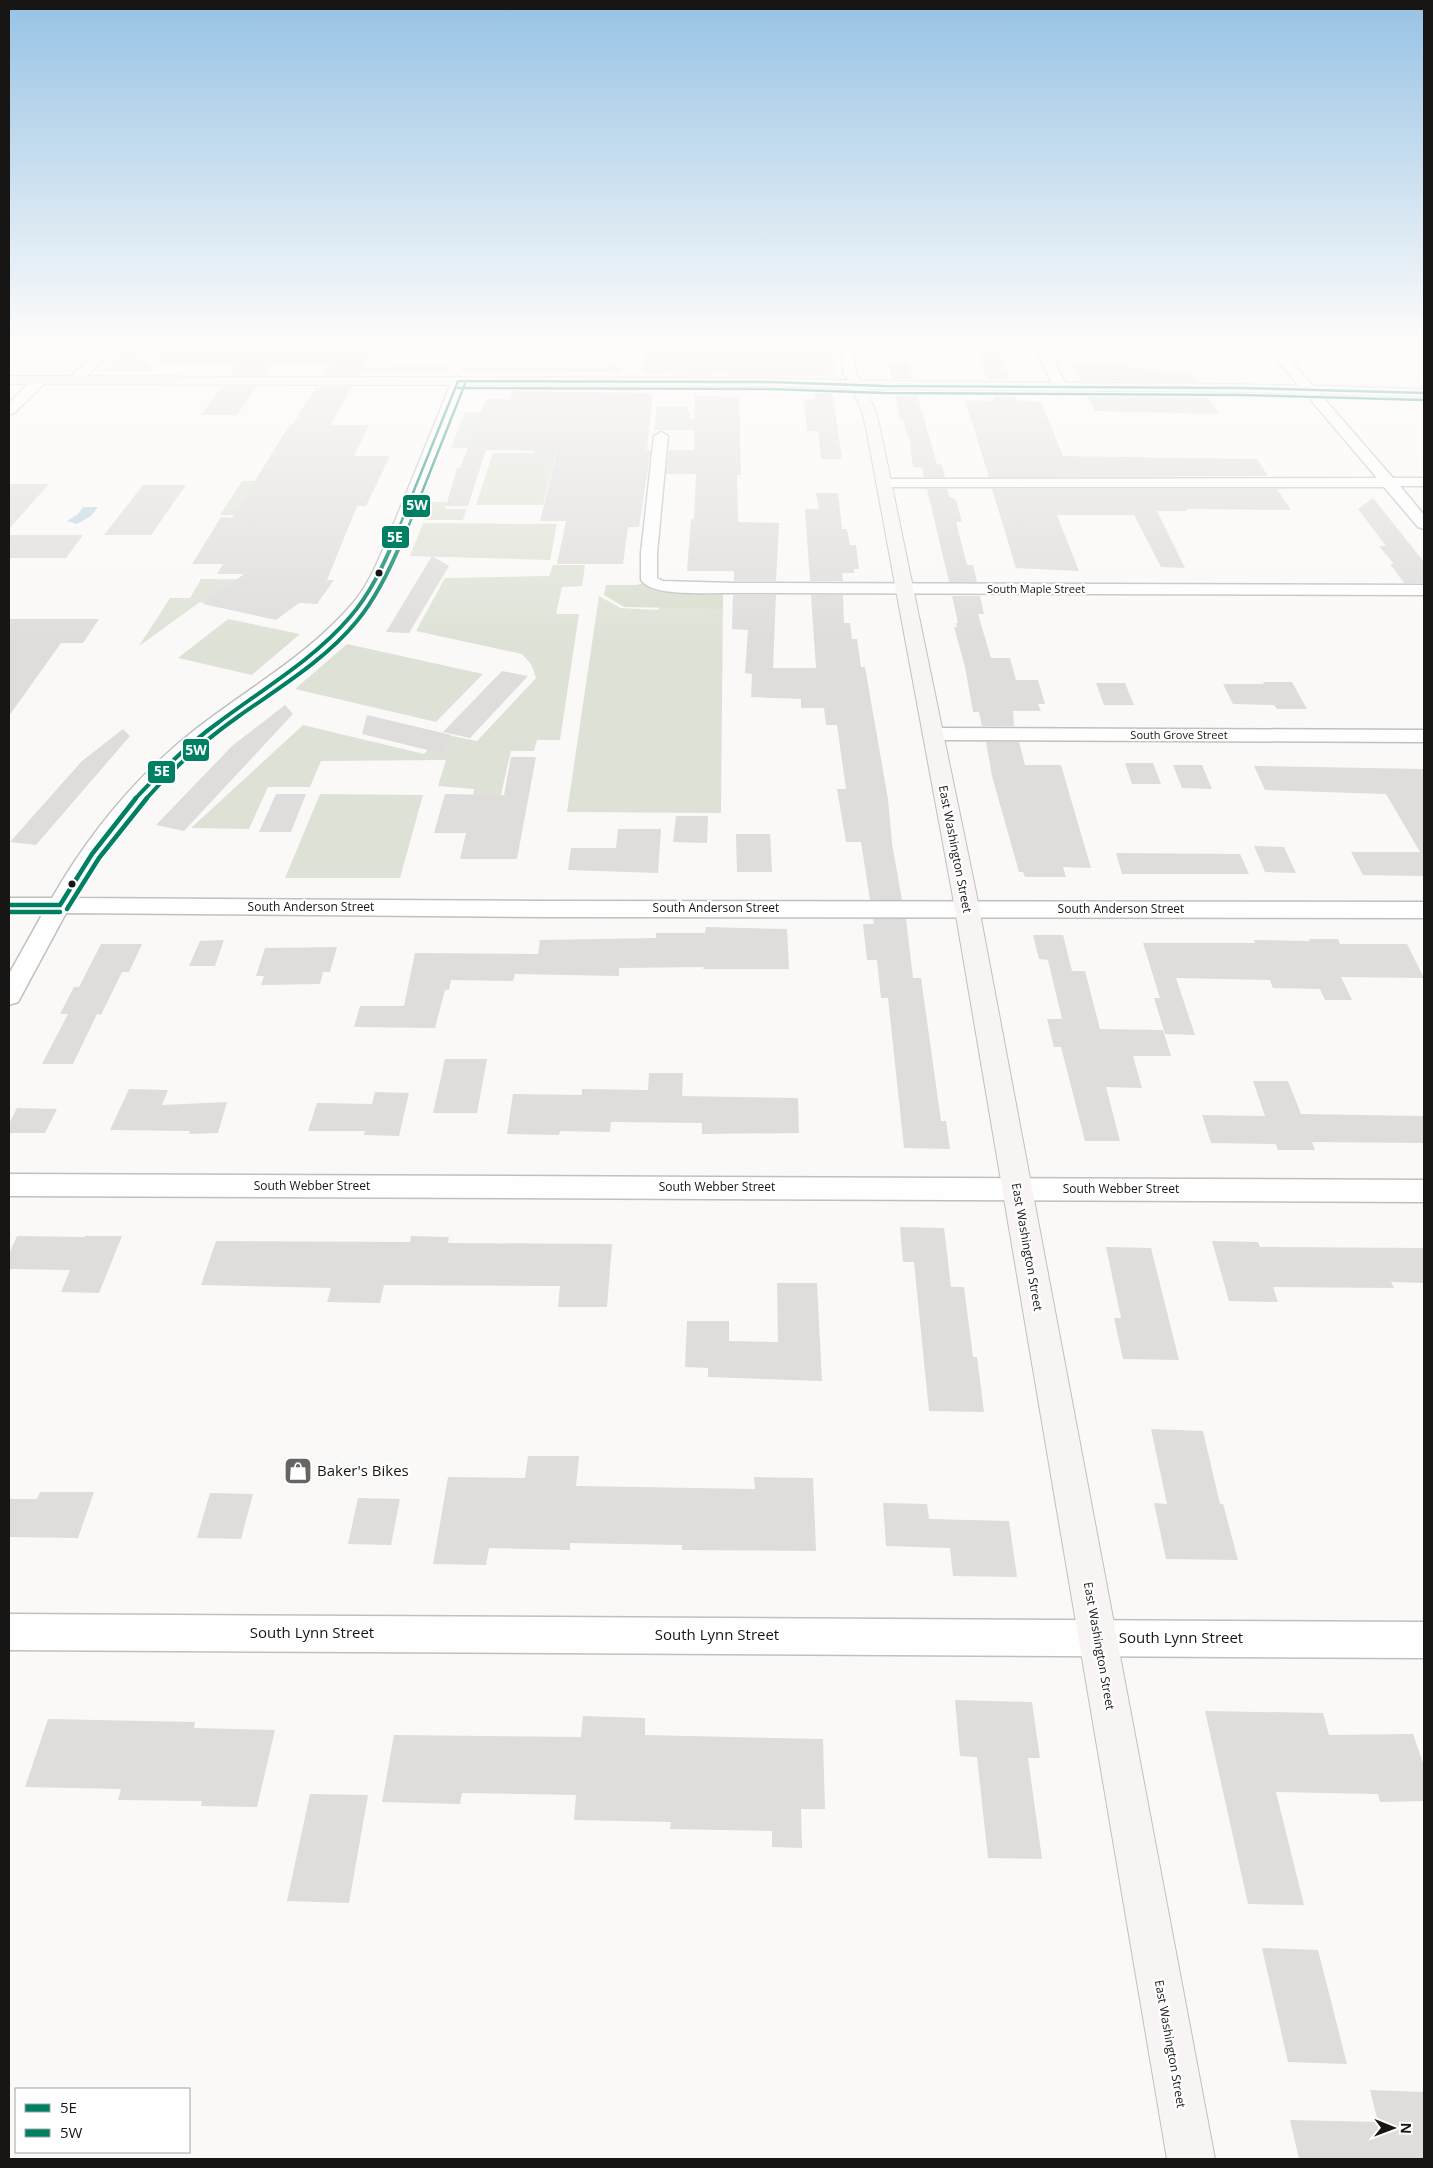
<svg xmlns="http://www.w3.org/2000/svg" width="1433" height="2168" viewBox="0 0 1433 2168" font-family="'Open Sans',sans-serif">
	<rect width="100%" height="100%" fill="#fbf9f7"/>
	<path fill="#dee2d6" d="M133,340H164L151,355H139L132,344Z
		M535,340H830L835,372L824,376L728,375V372H713L712,375L648,374L642,371L646,344H540V341Z
		M126,349L138,359L151,366L144,372L107,371Z
		M611,365L620,367L621,372L463,373L461,370V368L606,369V366Z
		M395,366H446L452,368L449,371L444,373H348V368Z
		M657,407H687L691,419H740V430H654Z
		M465,412H501L487,448H451Z
		M535,445H558L543,505H476L493,453H533Z
		M242,481H279L248,515H220Z
		M430,502H447L445,509H467L463,520H424Z
		M423,523L557,524L550,560L410,556Z
		M553,565H585L582,586L562,587L556,614H579L560,740H537L534,751H511L493,829H469L474,789L438,786L446,760L321,761L310,787H268L249,829L191,828L303,725L424,754L442,734L477,741L536,678L531,664L522,654L416,631L445,578L549,576Z
		M201,579L302,580L227,608L200,602L139,646L170,598H190Z
		M599,596L621,608L657,610L676,596H723L721,813L567,812Z
		M228,619L300,634L252,675L178,658Z
		M347,644L483,674L436,722L295,689Z
		M320,794L423,795L400,878H285Z"/>
	<path fill="#d8dfce" d="M648,582L723,589V609L624,607L604,595L606,585H636Z"/>
	<path fill="#bdd6df" d="M83,507H98L91,516L77,524L67,521L78,514Z"/>
	<path fill="#dedddc" d="M175,340H379L359,375H324L331,363H273L264,375H230L237,366H172L174,363H155Z
		M978,353H1000L1010,380H987Z
		M889,364H908L913,379H892Z
		M1073,365H1127L1129,368L1153,369L1154,371H1191L1198,382L1081,381Z
		M222,386L256,387L237,415H201Z
		M316,387H352L330,425H369L354,456H390L366,506H357L327,580H334L317,604L299,603L276,620L203,604L244,574H217L223,564H192L221,517L232,518L290,424H293Z
		M814,390H832L842,459H821L818,431H807L804,399H815Z
		M512,391L653,393L647,450H651L639,527H628L623,564H557L566,521H540L557,451L486,450L468,506H446L457,468H460L486,399H509Z
		M894,391H916L937,464L942,465L945,477H924L922,468L913,467L909,435H907L903,420H900Z
		M991,392H1014L1016,400L1041,402L1063,456L1257,459L1268,476L989,477L965,400L991,401L994,400Z
		M1086,393L1206,394L1219,414L1095,411Z
		M695,396L739,397L741,475H737L738,522L779,523L776,581H734V571H687L691,519H694L696,474H666L669,450H694Z
		M9,484H49L9,529Z
		M143,485H186L151,535H104Z
		M927,489H947L949,496L956,500L962,522H956L967,565H973L977,582H949Z
		M992,489H1277L1291,510L1186,509L1187,511H1157L1185,568L1161,567L1134,515H1057L1079,571L1016,568Z
		M816,493H838L842,529H847L850,545H856L859,569H854V573H842L843,581H810L805,509H819Z
		M1373,498L1424,562V583H1404L1390,564H1394L1379,546H1386L1358,509Z
		M9,535H83L66,558H9Z
		M432,556L449,566L409,633L386,632Z
		M733,595H776L773,668H816L811,595H843L844,623H850L852,639H857L861,667H865L888,799L892,843L902,900H870L861,842H846L837,789H846L837,725H826L824,708H801V699L751,697L752,674L745,673L748,630L732,629Z
		M952,596H980L984,614H978L991,658H1010L1016,680H1038L1045,704H1038L1041,711H1013L1014,726H982L979,712H973L965,667L954,627H957L956,623H958Z
		M9,619H99L83,643H61L9,716Z
		M502,671L528,676L470,738L443,732Z
		M1263,682H1292L1307,709H1277L1274,705L1233,704L1223,684H1264Z
		M1096,683H1125L1134,705H1104Z
		M285,705L293,714L184,831L156,825L232,746Z
		M367,715L451,735L444,754L362,734Z
		M123,729L130,736L36,845L10,842L82,761Z
		M986,742H1019L1025,765H1061L1091,868L1063,867L1066,877H1025L1023,872H1019L992,776Z
		M511,757H536L517,859H460L466,833H434L445,794L504,795Z
		M1125,763H1153L1161,784H1132Z
		M1173,765H1202L1212,789L1182,788Z
		M1254,766L1424,769V876L1363,875L1351,852H1420L1386,794L1265,790Z
		M276,794H306L291,832H259Z
		M676,816H708L707,843L673,842Z
		M618,829H661L658,873L568,870L571,848H616Z
		M736,834H770L772,872H737Z
		M1254,846L1284,847L1296,873L1265,872Z
		M1116,853L1240,854L1249,874H1122Z
		M873,919H906L913,978H921L941,1121H946L950,1149L904,1148L888,998H881L877,960H867L863,924H874Z
		M706,927L787,929L789,969H703L704,967L619,968V976L515,974L513,981L451,980L449,990H445L435,1028L354,1027L360,1006H404L415,953L538,954L540,940L656,938V933H705Z
		M1033,935H1063L1072,971H1085L1100,1029L1163,1030L1171,1056H1133L1142,1088L1106,1087L1120,1141H1085L1061,1047H1054L1047,1019H1062L1048,960L1039,959Z
		M1309,939H1338L1340,944H1407L1424,978L1341,977L1352,1000H1325L1320,989L1273,988L1270,980L1176,978L1195,1035L1165,1034L1154,998H1160L1143,943H1255L1254,940L1310,941Z
		M224,940L215,966H189L200,941Z
		M101,944H142L129,972H122L101,1015L97,1014L73,1064H42L68,1014H60L74,987H79Z
		M337,947L330,972H323L320,984L261,985L264,976H256L265,948Z
		M445,1059H487L477,1113H433Z
		M649,1073H683L682,1096L798,1098L799,1133L702,1134V1123L611,1122L610,1132L560,1131L559,1135L507,1134L513,1094L582,1095V1089L648,1090Z
		M1253,1081H1288L1301,1114L1424,1116V1143L1312,1142L1315,1150H1278L1276,1144L1211,1143L1202,1115L1265,1116Z
		M129,1089L168,1090L162,1105L227,1102L218,1133L189,1134L190,1131L110,1130Z
		M375,1092L409,1093L399,1136L364,1135L365,1131H308L317,1103L372,1104Z
		M17,1108L57,1109L45,1133H9V1124Z
		M900,1227L944,1228L951,1287H964L973,1357H977L984,1412L929,1411L914,1262H903Z
		M17,1236L85,1237V1236H122L99,1293L61,1292L70,1270L9,1269V1254Z
		M411,1236L449,1237L448,1243L612,1244L607,1307H558L560,1286L384,1285L380,1303L327,1302L331,1288L201,1285L216,1241L410,1242Z
		M1212,1241L1258,1242L1260,1247L1424,1248V1283L1391,1282L1394,1288L1273,1287L1278,1302L1229,1301Z
		M1106,1247L1151,1248L1179,1360L1123,1359L1114,1318H1121Z
		M777,1283H817L822,1381L708,1377V1368L685,1367L687,1321H729V1341L778,1342Z
		M1151,1429L1203,1431L1220,1504H1223L1238,1560L1166,1559L1154,1503L1167,1504Z
		M528,1456H579L576,1486L755,1489L754,1477L813,1478L816,1551L682,1550V1545L570,1543V1550L489,1548L486,1565L433,1564L448,1477L525,1478Z
		M40,1492H94L78,1538L9,1537V1499H37Z
		M210,1493L253,1494L241,1539L197,1538Z
		M358,1498L400,1499L391,1545L348,1544Z
		M883,1503L927,1504L929,1519L1009,1521L1017,1577L953,1576L950,1548L886,1546Z
		M955,1700L1032,1702L1040,1758H1028L1042,1859L988,1858L977,1757L960,1756Z
		M1205,1711L1323,1713L1329,1735L1413,1734L1424,1766V1801L1380,1802L1378,1794L1276,1792L1304,1905L1248,1904Z
		M583,1716L645,1718V1735L823,1739L825,1809H801L802,1848L772,1847V1831L670,1829L671,1822L574,1820L576,1795L462,1793L460,1804L382,1802L394,1735L581,1737Z
		M48,1719L195,1722L194,1728L275,1730L257,1807L201,1806L202,1801L118,1800L121,1789L25,1787Z
		M310,1794L368,1795L349,1903L287,1901Z
		M1262,1948L1318,1950L1347,2064L1288,2062Z
		M1370,2090L1424,2092V2159H1299L1290,2120L1378,2122Z"/>
	<g fill="none" stroke-linecap="round" stroke-linejoin="round">
		<defs>
			<path id="minor" d="M107,340H120L81,383H71L70,380L71,377Z
				M838,340H850L856,373L862,384L861,387H851L844,373Z
				M1032,340H1044L1067,387L1065,390H1055L1053,387Z
				M1260,340H1273L1393,478H1424V486H1400L1424,515V529L1418,527L1384,487H883L878,486L876,483L878,480L883,479L1377,478Z
				M40,376L46,380L45,383L14,413L9,414V403L35,377Z
				M458,377L464,381C447,427 429,473 411,519C399,549 388,581 368,607C325,662 264,695 210,737C153,781 110,835 74,898L545,901L1424,902V918L545,917L66,913L18,1002L9,1005V974L43,913L9,912V898H52C90,832 136,776 196,729C250,687 309,655 354,602C373,579 383,548 395,521C414,475 433,428 452,381Z
				M661,432L668,436L657,553V578L663,581L733,583L1424,585V595L733,593C712,592 653,598 641,580V553L654,436Z
				M933,728L1424,730V742L933,740L926,738L923,734L926,730Z
				M9,1174L1424,1180V1202L9,1196Z
				M9,1614L1424,1622V1658L9,1650Z"/>
			<path id="secondary" d="M9,376L769,378C987,385 1206,380 1424,389V397L1242,392L865,389L875,409L880,428L976,892L1215,2159H1167L952,892L866,428L861,409L852,389L769,386L9,384Z"/>
		</defs>
		<use href="#minor" stroke="#c1c0bf" stroke-width="3"/>
		<use href="#secondary" stroke="#c1c0bf" stroke-width="2"/>
		<use href="#minor" fill="#fefefe" fill-rule="evenodd"/>
		<use href="#secondary" fill="#f8f4f4" fill-rule="evenodd"/>
		<defs>
			<path id="bus-1-far2" d="M458,381L769,382L885,386L1242,388L1424,393
				M394,540L458,381"/>
			<path id="bus-1-far1" d="M135,799C161,771 188,744 219,722C264,688 313,660 350,617C370,594 383,566 395,538"/>
			<path id="bus-1" d="M9,905H60
				M60,905L92,854L136,798"/>
			<path id="bus-2-far2" d="M458,388L769,389L885,393L1242,395L1424,400
				M403,540L465,384"/>
			<path id="bus-2-far1" d="M146,799C173,768 205,740 239,716C280,687 325,660 357,621C377,597 391,567 403,538"/>
			<path id="bus-2" d="M67,909L99,858L147,798
				M9,912H60"/>
		</defs>
		<use href="#bus-1-far2" stroke="#fff" stroke-width="4.5"/>
		<use href="#bus-1-far1" stroke="#fff" stroke-width="6"/>
		<use href="#bus-1" stroke="#fff" stroke-width="8"/>
		<use href="#bus-2-far2" stroke="#fff" stroke-width="4.5"/>
		<use href="#bus-2-far1" stroke="#fff" stroke-width="6"/>
		<use href="#bus-2" stroke="#fff" stroke-width="8"/>
		<use href="#bus-1-far2" stroke="#008063" stroke-width="2.5"/>
		<use href="#bus-1-far1" stroke="#008063" stroke-width="4"/>
		<use href="#bus-1" stroke="#008063" stroke-width="4.5"/>
		<use href="#bus-2-far2" stroke="#008063" stroke-width="2.5"/>
		<use href="#bus-2-far1" stroke="#008063" stroke-width="4"/>
		<use href="#bus-2" stroke="#008063" stroke-width="4.5"/>
	</g>
	<linearGradient id="sky" x2="0" y2="1"><stop stop-color="#97c2e4"/><stop offset="0.53" stop-color="#fdfcfb"/><stop offset="1" stop-color="#fdfcfb" stop-opacity="0"/></linearGradient>
	<rect width="1433" height="644" fill="url(#sky)"/>
	<defs>
		<symbol id="shop-square" viewBox="-11 -11 22 22"><rect x="-9" y="-9" width="18" height="18" rx="4" fill="#676564" stroke="#fff"/><path d="M-5-2.5h2.3a2.7 3.5 0 0 1 5.4 0H5L5.5 6h-11ZM-1.5-2.5h3a1.5 2.3 0 0 0-3 0Z" fill="#fff"/></symbol>
	</defs>
	<g fill-rule="evenodd">
		<use href="#shop-square" x="282" y="1455" width="32" height="32"/>
	</g>
	<g fill="#171615" stroke="#fff" stroke-width="2">
		<circle cx="379" cy="573" r="4.5"/>
		<circle cx="72" cy="884" r="4.5"/>
	</g>
	<g text-anchor="middle" stroke-width="4.5" stroke-linejoin="round" paint-order="stroke">
		<g font-size="11" fill="#171615" stroke="#fff">
			<text x="1036" y="593">South Maple Street</text>
			<text x="1179" y="739">South Grove Street</text>
		</g>
		<g font-size="12" fill="#171615" stroke="#fff">
			<text transform="translate(955 849) rotate(79)" y="4">East Washington Street</text>
			<text x="311" y="911">South Anderson Street</text>
			<text x="716" y="912">South Anderson Street</text>
			<text x="1121" y="913">South Anderson Street</text>
			<text x="312" y="1190">South Webber Street</text>
			<text x="717" y="1191">South Webber Street</text>
			<text x="1121" y="1193">South Webber Street</text>
			<text transform="translate(1027 1247) rotate(80)" y="4">East Washington Street</text>
			<text transform="translate(1099 1646) rotate(80)" y="4">East Washington Street</text>
			<text transform="translate(1170 2044) rotate(80)" y="4">East Washington Street</text>
		</g>
		<g font-size="15" fill="#171615" stroke="#fff" text-anchor="start">
			<text x="317" y="1476">Baker's Bikes</text>
		</g>
		<g font-size="15" fill="#171615" stroke="#fff">
			<text x="312" y="1638">South Lynn Street</text>
			<text x="717" y="1640">South Lynn Street</text>
			<text x="1181" y="1643">South Lynn Street</text>
		</g>
	</g>
	<g stroke="#fff" stroke-width="2">
		<rect x="402" y="494" width="29" height="24" rx="5" fill="#008063"/>
		<rect x="381" y="525" width="29" height="24" rx="5" fill="#008063"/>
		<rect x="182" y="738" width="28" height="24" rx="5" fill="#008063"/>
		<rect x="147" y="760" width="29" height="24" rx="5" fill="#008063"/>
	</g>
	<g font-size="14" text-anchor="middle" font-weight="bold" fill="#fff">
		<text x="417" y="510">5W</text>
		<text x="395" y="542">5E</text>
		<text x="196" y="755">5W</text>
		<text x="162" y="776">5E</text>
	</g>
	<rect width="1433" height="2168" fill="none" stroke="#171615" stroke-width="20"/>
	<rect x="15" y="2088" width="175" height="65" fill="#ffffff" stroke="#a2a2a1"/>
	<rect x="25" y="2104" width="25" height="8" fill="#008063" stroke="#a2a2a1"/>
	<text x="60" y="2113" font-size="15" fill="#171615">5E</text>
	<rect x="25" y="2129" width="25" height="8" fill="#008063" stroke="#a2a2a1"/>
	<text x="60" y="2138" font-size="15" fill="#171615">5W</text>
	<g transform="translate(1393 2128) rotate(91)" stroke="#ffffff" stroke-width="4" paint-order="stroke">
	<path d="M0-4L9 19L0 12L-9 19Z" fill="#171615"/>
	<text y="-8" font-size="14" font-weight="bold" text-anchor="middle" fill="#171615">N</text>
	</g>
</svg>
